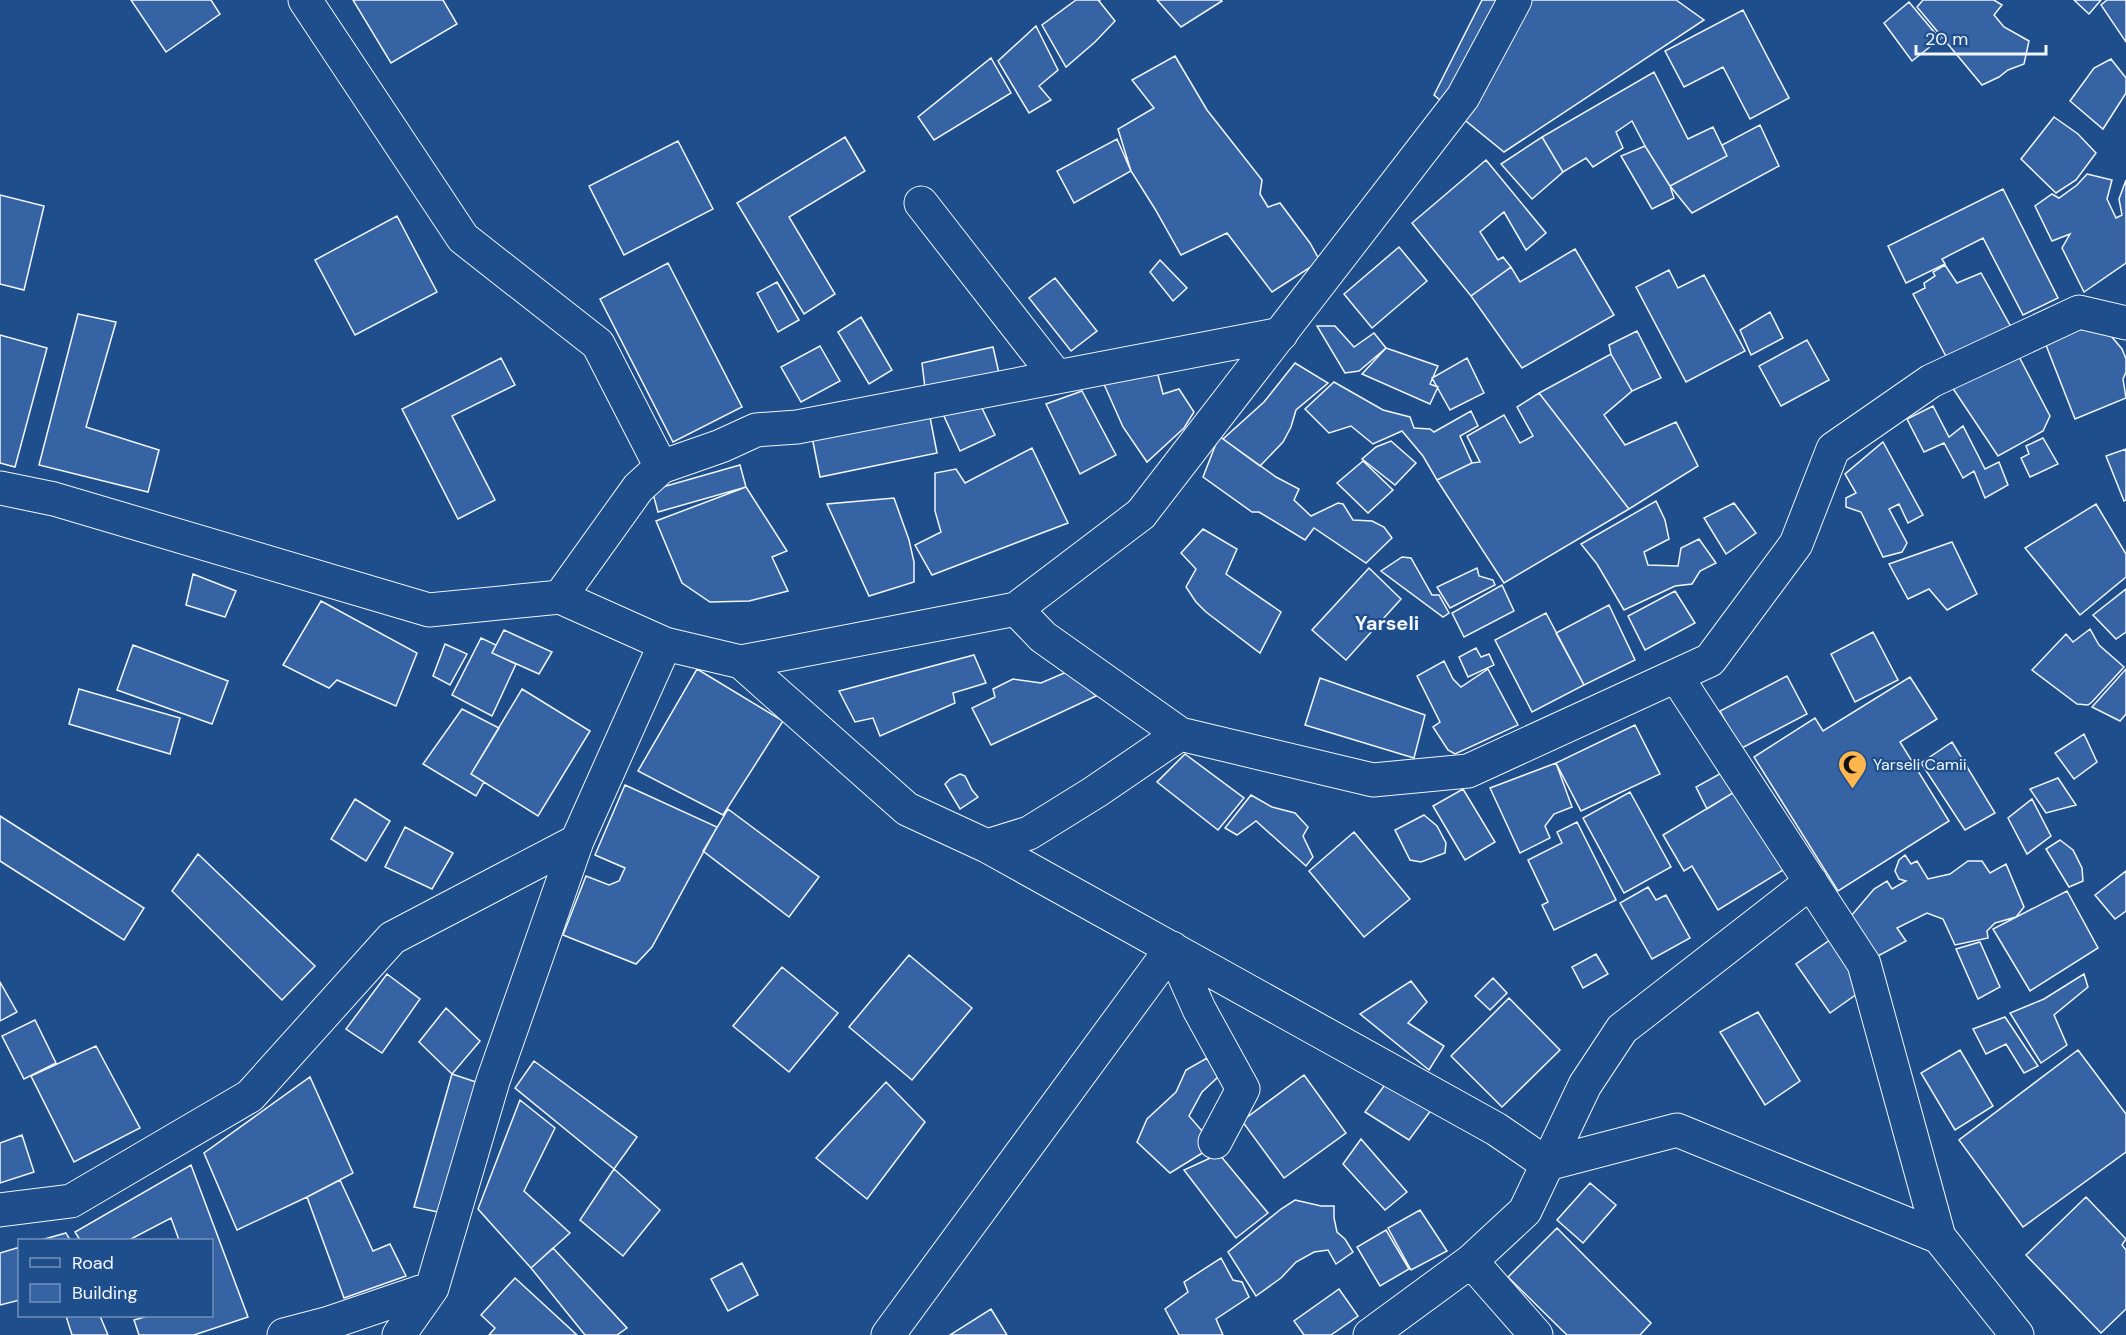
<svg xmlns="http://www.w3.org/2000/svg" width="2126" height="1335" viewBox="0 0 2126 1335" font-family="'DM Sans',sans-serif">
	<rect width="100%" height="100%" fill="#1f4e8c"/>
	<path fill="#3563a3" stroke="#f2f6ff" stroke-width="1.5" d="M131,0H211L220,14L166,52Z
		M353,0H443L457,24L391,63Z
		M1076,0H1100L1099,1L1115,21L1095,42L1066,67L1042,25Z
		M1157,0H1221L1222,1L1181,27Z
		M1482,0H1676L1704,20L1504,152L1434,95Z
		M1994,0L2002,5L1994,15L2004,27L2029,41L2024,64L2008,70L1999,77L1982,85L1917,7L1923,0Z
		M2074,0H2101L2089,14Z
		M2107,0H2126V42L2101,5Z
		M1909,2L1940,39L1912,61L1884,23Z
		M1743,10L1789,98L1750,119L1723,67L1684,87L1665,51Z
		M1036,26L1058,70L1039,86L1051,100L1029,113L998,61Z
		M1175,56L1207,110L1262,180L1260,194L1268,207L1280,203L1310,243L1320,261L1272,292L1227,233L1181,255L1155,209L1131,171L1118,129L1154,108L1132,80Z
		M991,58L1011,93L934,140L918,117Z
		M2111,59L2126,78V93L2103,129L2070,101L2094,68Z
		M1654,72L1688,139L1713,127L1727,156L1670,186L1645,146L1632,121L1616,132L1623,148L1593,167L1586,158L1563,172L1542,137Z
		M2054,117L2078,134L2096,153L2076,180L2056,193L2021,159Z
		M1760,125L1779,166L1692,213L1670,186L1727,156L1722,145Z
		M845,137L865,171L789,217L835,294L804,314L737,203Z
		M1542,137L1563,172L1532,199L1501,164Z
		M1117,139L1131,171L1074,203L1057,171Z
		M678,141L713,209L624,255L589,186Z
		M1645,146L1670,186L1674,198L1652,209L1621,156Z
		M1486,160L1546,233L1526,250L1504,212L1480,232L1498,260L1503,257L1511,267L1471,296L1412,223Z
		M2087,174L2112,180L2107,199L2116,218L2122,215L2119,199L2126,180V263L2084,292L2062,248L2070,234L2052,241L2035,206L2052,194L2059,198L2077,185Z
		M2003,189L2058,298L2023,315L1983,238L1942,259L1945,264L1906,283L1888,246Z
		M0,195L44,206L24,290L0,284Z
		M397,216L437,292L355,335L315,260Z
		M1399,247L1427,281L1372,328L1344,294Z
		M1575,249L1614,315L1522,368L1471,296L1511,267L1520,282Z
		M1160,260L1187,288L1173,301L1150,272Z
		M668,263L742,407L673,442L600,299Z
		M1945,265L1957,283L1981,273L2011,327L1948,360L1913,294L1925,288L1924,283L1935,276L1933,272Z
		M1669,270L1678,288L1704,275L1745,351L1686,382L1636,287Z
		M1055,278L1097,331L1071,351L1029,298Z
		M777,282L799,320L778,332L757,293Z
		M1770,312L1783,338L1751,355L1740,330Z
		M78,314L116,322L86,427L159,450L148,492L39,465Z
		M861,317L892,370L869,384L838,332Z
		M2101,324L2122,349L2126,359V372L2123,379L2126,398L2075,419L2044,340Z
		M1317,326H1335L1354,347L1374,333L1386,348L1359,371L1345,373Z
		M1637,331L1661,378L1632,391L1611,354L1609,345Z
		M0,335L47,348L15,467L0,463Z
		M1807,340L1829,380L1781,406L1759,366Z
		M820,346L840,381L801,402L781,367Z
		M993,347L1001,382L926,396L922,363Z
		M1386,348L1438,366L1430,384L1438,387L1430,404L1362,374Z
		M2016,351L2050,416L2043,431L1998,456L1950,384Z
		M1611,354L1632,391L1604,415L1625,445L1676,422L1698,466L1629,509L1539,393Z
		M501,358L515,385L452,416L495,500L458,519L402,409Z
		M1467,358L1484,393L1450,410L1432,378Z
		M1295,363L1328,383L1296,410L1291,427L1283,442L1260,466L1223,439L1264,402Z
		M1155,364L1163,394L1179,389L1194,412L1184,428L1147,462L1123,427L1103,382Z
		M1334,382L1383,410L1410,417L1414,428L1430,429L1434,432L1471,411L1478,426L1460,436L1472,463L1437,480L1423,456L1402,431L1373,444L1351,426L1329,433L1305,409Z
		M1082,391L1116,455L1080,474L1046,404Z
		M1539,393L1629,509L1504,583L1437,480L1472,463L1480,462L1467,436L1504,415L1520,443L1533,436L1517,407Z
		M977,398L995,435L960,451L943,414Z
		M1933,406L1949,437L1963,426L1985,469L1999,462L2008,485L1985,498L1974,471L1963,478L1944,443L1924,452L1907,419Z
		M929,412L937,453L820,477L812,437Z
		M1219,436L1276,477L1299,489L1294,500L1311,516L1338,503L1343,504L1353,520L1372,521L1384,527L1392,538L1366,563L1314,528L1305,540L1259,512H1252L1203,477Z
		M2043,438L2058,464L2030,477L2021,458L2029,454L2026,446Z
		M1391,441L1416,463L1395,485L1362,459L1376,447Z
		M1883,442L1923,515L1908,523L1899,504L1889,509L1907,543L1902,552L1883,557L1861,512L1846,507V498L1856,493L1845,474Z
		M1032,448L1068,523L932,575L915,545L941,532L935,511V473L956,469L965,483Z
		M2126,449V500L2124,501L2106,456Z
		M1363,461L1393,490L1368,513L1337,483Z
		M740,465L746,487L658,512L652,490Z
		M746,487L787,551L772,557L788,591L749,601L710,602L682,583L656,521Z
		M894,498L909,540L914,562V582L869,596L827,504Z
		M1656,501L1665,520L1669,539L1644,552L1648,565L1678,566L1681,548L1699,539L1716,563L1700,571L1692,584L1675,586L1624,610L1597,564L1581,544Z
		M1734,503L1756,533L1726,554L1704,518Z
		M2096,504L2126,554V577L2080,615L2025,548Z
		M1203,529L1237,549L1226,574L1281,612L1260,653L1206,612L1196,602L1186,587L1196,569L1181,553Z
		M1952,542L1977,594L1947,610L1929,589L1908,599L1889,564Z
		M1402,557L1411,558L1432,595H1439L1449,613L1443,617L1381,571Z
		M1369,568L1401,599L1346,660L1312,630Z
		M1477,568L1479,576L1493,580L1495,585L1450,608L1437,587Z
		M193,574L236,591L225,617L186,605Z
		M1502,585L1514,611L1464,637L1452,613Z
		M2126,589V632L2116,639L2093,615Z
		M1675,591L1695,623L1645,650L1628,616Z
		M321,601L417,653L396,706L337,680L329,688L283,665Z
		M1609,605L1635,660L1584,685L1556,633Z
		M1546,613L1584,685L1532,712L1495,640Z
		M2090,629L2099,645L2124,667L2092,702L2088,705L2077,704L2032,670L2066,634L2073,642Z
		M504,630L552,652L539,674L492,653Z
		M1873,632L1898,680L1855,702L1831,654Z
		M481,638L496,645L492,653L516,664L492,716L452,695Z
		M445,644L467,654L450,685L433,676Z
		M133,645L228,681L212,724L117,690Z
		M1476,648L1481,657L1489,654L1494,665L1468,677L1459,657Z
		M974,655L986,683L953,693L955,703L880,736L873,718L855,722L839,691Z
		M1444,661L1453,679L1461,687L1488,669L1518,725L1455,754L1448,750L1433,727L1440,722L1417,676Z
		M697,669L783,721L723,815L638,771Z
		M2126,669V714L2120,721L2092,707Z
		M1069,671L1096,696L991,745L972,708L995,697L993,689L1013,679L1041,683Z
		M1787,676L1807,714L1740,749L1720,711Z
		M1910,677L1937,719L1900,742L1949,821L1838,891L1754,757L1815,718L1823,731Z
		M1320,678L1425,715L1414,758L1305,725Z
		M79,689L180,718L170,754L69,724Z
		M522,689L590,731L538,816L471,774Z
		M462,709L499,728L471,774L484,782L476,796L423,764Z
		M1635,725L1660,774L1581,811L1556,763Z
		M2084,734L2097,762L2074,779L2055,753Z
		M1952,742L1995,813L1965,830L1921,763Z
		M1185,754L1244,798L1218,830L1157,782Z
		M1556,763L1572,807L1554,814L1545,826L1550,838L1520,853L1490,788Z
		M1725,771L1736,791L1707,809L1696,787Z
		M960,774L965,776L972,790L978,797L960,809L945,784L950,779Z
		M2058,778L2076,805L2046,813L2030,789Z
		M625,785L717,827L652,947L636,964L563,935L586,876L609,885L619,881L625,868L595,855Z
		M1463,789L1495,842L1465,860L1433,806Z
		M1736,791L1783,870L1718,910L1692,866L1684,871L1663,835Z
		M1630,792L1671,867L1624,893L1583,818Z
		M1251,795L1272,807L1295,813L1308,827L1303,836L1313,857L1306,866L1256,821L1237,835L1225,828Z
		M355,799L390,821L366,861L331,839Z
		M2032,799L2051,836L2027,854L2008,818Z
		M728,809L819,877L789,917L703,851Z
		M1424,815L1437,826L1446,843L1445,853L1421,862L1410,860L1395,830Z
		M0,816L144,908L124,940L0,861Z
		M1577,822L1616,900L1554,930L1542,905L1548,902L1528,860L1562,843L1557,832Z
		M405,827L453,853L432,889L385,867Z
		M1354,832L1410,899L1364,937L1309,871Z
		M2060,840L2073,850L2082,868L2083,881L2069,887L2046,849Z
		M198,854L315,966L282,1000L172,891Z
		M1905,855L1911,864L1917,861L1928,879L1950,874L1968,861H1982L1990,873L2006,864L2024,907L2016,917L1995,923L1987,931L1988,938L1955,945L1943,919L1927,913L1897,928L1906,941L1878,956L1851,916L1874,889L1887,881L1892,889L1906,881L1899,879L1895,871L1899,860Z
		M2126,871V911L2115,919L2095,895Z
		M1648,887L1656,900L1666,895L1690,938L1652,959L1620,903Z
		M2067,891L2098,948L2030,991L1993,929Z
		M1834,937L1868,986L1830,1013L1796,964Z
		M1980,942L2000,987L1978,999L1956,949Z
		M1596,954L1608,974L1583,988L1572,967Z
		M909,955L972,1008L912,1080L849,1027Z
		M782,967L838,1013L789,1072L733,1026Z
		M387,974L420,999L382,1053L346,1029Z
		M2084,974L2088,987L2054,1015L2067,1045L2041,1063L2010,1013L2044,999Z
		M1493,978L1507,993L1490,1010L1475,996Z
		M1411,981L1427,1002L1408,1023L1444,1046L1429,1070L1360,1014Z
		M0,982L17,1012L0,1021Z
		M1509,998L1560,1050L1502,1107L1451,1056Z
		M446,1008L480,1041L452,1074L419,1042Z
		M1758,1012L1800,1081L1765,1105L1720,1032Z
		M2005,1017L2038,1066L2024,1073L2006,1044L1986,1054L1973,1029Z
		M35,1020L56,1063L24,1079L2,1036Z
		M96,1046L140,1128L74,1162L31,1076Z
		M1960,1050L1993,1106L1955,1130L1921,1073Z
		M2078,1050L2126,1114V1152L2023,1227L1959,1140Z
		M1207,1058L1218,1077L1202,1092L1189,1116L1203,1132L1204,1152L1170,1173L1137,1142L1147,1119L1176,1092L1186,1070Z
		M534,1061L637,1137L614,1169L515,1088Z
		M452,1074L479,1083L443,1213L414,1207Z
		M1304,1075L1346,1133L1284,1178L1242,1121Z
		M310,1077L353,1173L307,1197L237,1230L204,1153Z
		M886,1082L925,1122L867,1199L816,1158Z
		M1387,1082L1432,1109L1409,1140L1365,1112Z
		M520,1100L555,1128L524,1191L570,1233L531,1268L478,1209Z
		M22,1135L34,1172L0,1183V1143Z
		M1361,1139L1407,1192L1385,1210L1343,1164Z
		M1219,1154L1268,1213L1236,1238L1184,1170Z
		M191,1165L248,1317L194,1335H139L134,1320L148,1316H212V1240H179L171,1218L129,1240H80L75,1232Z
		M614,1169L660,1210L623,1256L580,1220Z
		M340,1180L373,1251L390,1244L406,1276L344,1298L307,1197Z
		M1590,1183L1616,1205L1583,1243L1557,1220Z
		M2086,1197L2126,1239L2122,1245L2126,1250V1309L2101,1333L2026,1255Z
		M1295,1200L1321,1206H1334V1218L1337,1232L1345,1239L1353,1252L1336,1264L1328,1250L1314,1252L1296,1262L1281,1278L1256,1296L1228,1252L1281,1209Z
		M1420,1210L1447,1251L1411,1270L1388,1228Z
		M1557,1228L1651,1323L1640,1335H1567L1508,1277Z
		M1386,1230L1409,1269L1380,1286L1357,1247Z
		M66,1233L70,1240H41Z
		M20,1247V1300L0,1305V1253Z
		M553,1248L627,1328L617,1335H585L531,1268Z
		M1221,1258L1233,1280L1242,1282L1249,1297L1216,1319L1223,1335H1179L1165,1309L1188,1292L1184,1282Z
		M742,1263L758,1295L728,1311L711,1279Z
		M515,1278L577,1335H489L495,1328L481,1315Z
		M1339,1289L1358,1316L1331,1335H1304L1294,1321Z
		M991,1309L1007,1335H950Z
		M66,1316H100L108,1335H72Z"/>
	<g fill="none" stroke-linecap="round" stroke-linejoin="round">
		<defs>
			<path id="minor" d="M305,0L463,238L598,344L661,467
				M921,203L1056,376
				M0,488L54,499L429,610L560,597L665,644L741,662L1016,609L1141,514
				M560,597L638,488L661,467L721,446L756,430L797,427L1281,334
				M1016,609L1043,637L1180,734L1373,780L1468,771L1710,660L1796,544L1833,449L1931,381L2079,312L2126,323
				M741,662L907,809L987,846L1496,1129L1547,1164L1677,1130L1939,1237L2017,1335
				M1676,676L1864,964L1939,1237
				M987,846L1029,833L1095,792L1180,734
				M1172,948L1199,1009L1243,1089L1215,1142
				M0,1210L71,1201L250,1096L392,938L577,841
				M1471,1261L1536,1335
				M284,1335L326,1324L432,1288
				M399,1335L432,1288L493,1081L577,841L665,644
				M888,1335L1172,948
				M1370,1335L1471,1261L1525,1211L1585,1085L1622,1029L1811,882"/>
			<path id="tertiary" d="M1141,514L1463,97L1515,0"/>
		</defs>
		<use href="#minor" stroke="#f2f6ff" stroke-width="35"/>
		<use href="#tertiary" stroke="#f2f6ff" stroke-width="35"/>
		<use href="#minor" stroke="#1f4e8c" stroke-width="33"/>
		<use href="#tertiary" stroke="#1f4e8c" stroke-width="33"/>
	</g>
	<defs>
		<symbol id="mosque-pin" viewBox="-11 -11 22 30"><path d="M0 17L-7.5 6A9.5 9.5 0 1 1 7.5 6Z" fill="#ffb74d" stroke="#1f4e8c"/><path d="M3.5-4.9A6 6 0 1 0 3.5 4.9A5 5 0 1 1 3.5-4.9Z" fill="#111"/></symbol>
	</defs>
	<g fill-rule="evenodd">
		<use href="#mosque-pin" x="1836" y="748" width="33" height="45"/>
	</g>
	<g text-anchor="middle" stroke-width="4.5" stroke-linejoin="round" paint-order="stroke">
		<g font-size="16" fill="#f2f6ff" stroke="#1f4e8c" text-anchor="start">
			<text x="1873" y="770">Yarseli Camii</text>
		</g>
		<g font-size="20" font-weight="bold" fill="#f2f6ff" stroke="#1f4e8c">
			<text x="1387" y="630">Yarseli</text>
		</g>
	</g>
	<rect x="18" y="1239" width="195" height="78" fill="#1f4e8c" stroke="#7391ba" stroke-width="1.5"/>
	<rect x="30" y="1258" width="30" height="9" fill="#1f4e8c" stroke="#7391ba" stroke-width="1.5"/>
	<text x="72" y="1269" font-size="18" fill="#f2f6ff">Road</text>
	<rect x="30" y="1284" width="30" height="18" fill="#3563a3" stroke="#7391ba" stroke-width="1.5"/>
	<text x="72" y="1299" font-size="18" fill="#f2f6ff">Building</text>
	<path d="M1916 45v9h130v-9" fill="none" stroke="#f2f6ff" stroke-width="3"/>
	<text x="1925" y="45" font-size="18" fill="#f2f6ff" stroke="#1f4e8c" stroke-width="4.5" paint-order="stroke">20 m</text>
</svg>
